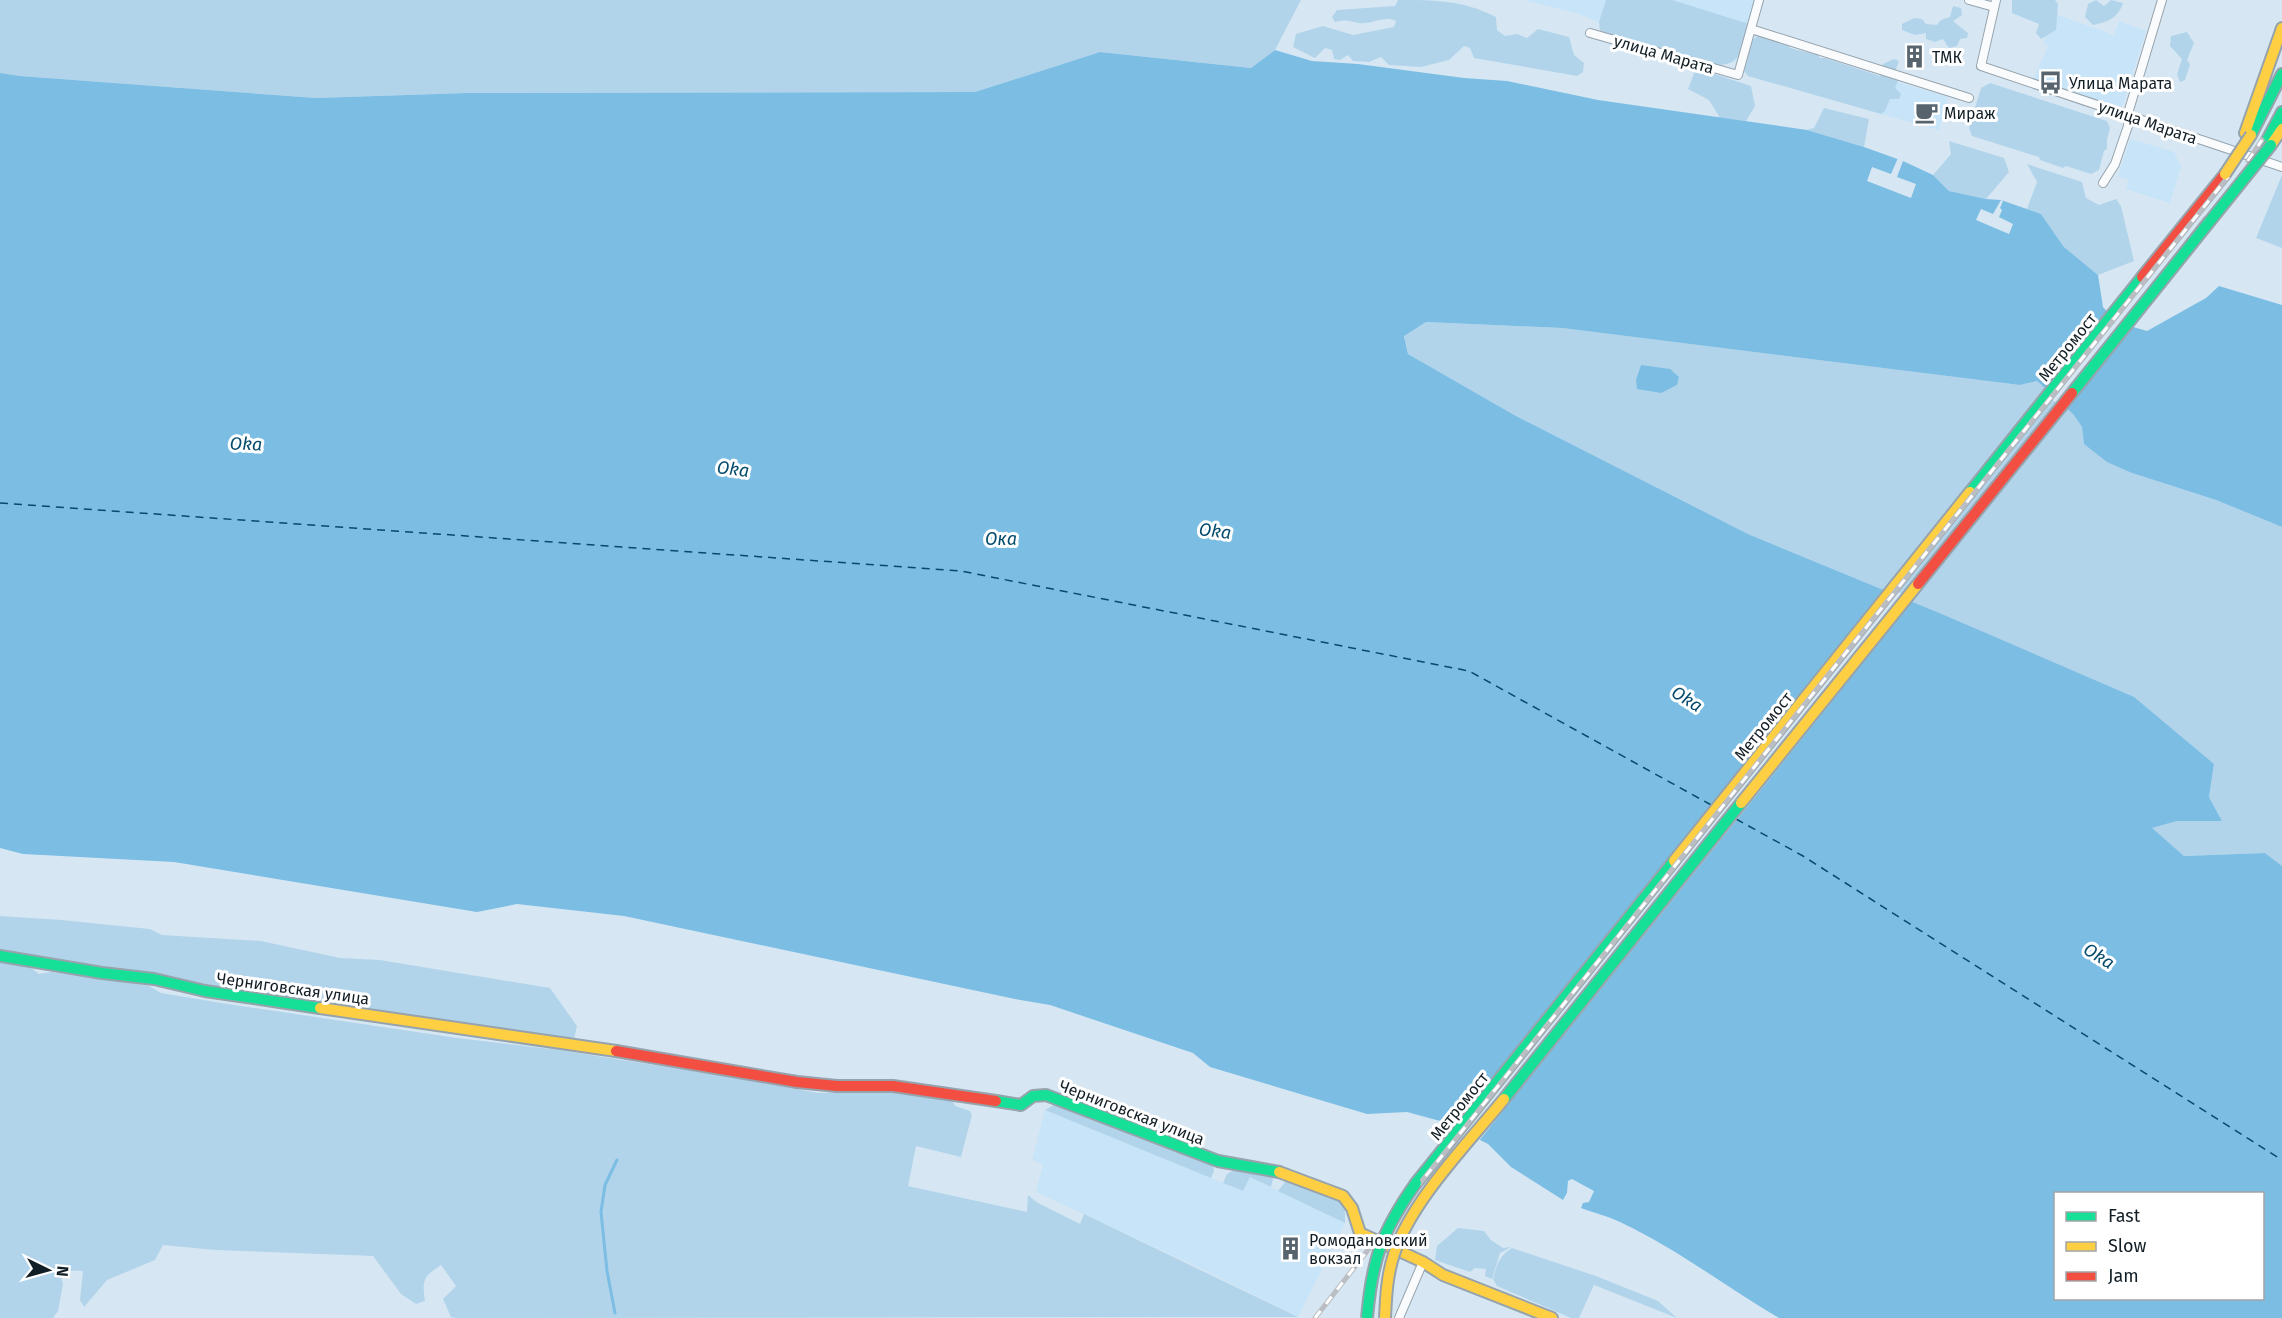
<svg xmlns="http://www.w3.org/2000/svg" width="2282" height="1318" viewBox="0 0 2282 1318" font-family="'Fira Sans',sans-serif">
	<rect width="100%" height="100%" fill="#d6e7f3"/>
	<path fill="#c7e4f8" d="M1524,0H1756L1740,55L1735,62L1720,65L1604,33L1600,30L1599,22L1579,14Z
		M2055,14L2114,35L2119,21L2146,31L2122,107L2118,109L2033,80L2048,46L2043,42Z
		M1891,80L1948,97L1939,130L1881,114Z
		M2130,139L2174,152L2181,166L2170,203L2126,189L2129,180L2118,177Z
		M1045,1110L1243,1191L1250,1177L1345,1223L1298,1317L1206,1271L1036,1192L1043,1164L1032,1160Z"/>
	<path fill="#b2d4eb" d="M0,0H1301L1275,50L1251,68L1100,52L975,92L467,93L316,98L20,76L0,73Z
		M1398,0C1435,0 1463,0 1496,17L1497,30L1505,36L1517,34L1527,38L1538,29L1569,37L1574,55L1584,63L1583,72L1577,76L1474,58L1470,48L1464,46L1449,60L1421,67L1389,65L1381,57L1369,62L1353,61L1348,55L1340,60L1334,59L1332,50L1325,48L1315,58L1293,47L1296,34L1323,26L1353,35L1394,27L1396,21C1383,15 1372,25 1359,23C1347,21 1348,19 1335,22L1332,17L1337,10L1395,6Z
		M1606,0H1672L1749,24C1744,42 1743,64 1720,65L1604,33L1600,30L1599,22Z
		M2012,0H2055L2058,4L2056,30L2041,39L2036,33L2039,24L2012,13Z
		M2096,0L2104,6L2111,0L2123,3C2118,18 2108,22 2093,25L2085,17L2088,4Z
		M1953,6L1961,8L1962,15L1953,21L1968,33L1967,38L1960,39L1957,46L1949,48L1943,39L1935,42L1926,39V33L1915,35L1902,30V24L1914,18L1922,19L1926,24L1937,25L1941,20L1950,17Z
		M2187,32L2194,43L2187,60L2190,64L2185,80L2180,82L2177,74L2182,59L2170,46L2171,36Z
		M1758,36L1789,46L1790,48L1818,55L1820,58H1825L1880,76L1883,64L1894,59L1899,61L1895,72L1898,81L1895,88L1901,94L1899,99H1890L1885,111L1881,114L1748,76L1744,71L1753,39Z
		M1696,68L1751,86L1755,106L1746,121L1720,118L1709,100L1688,89Z
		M1990,83L2107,121L2110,128L2107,140V149L2104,151L2099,170L2091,174L2066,166L2063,168L2040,160L2039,157L1972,136L1969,128L1981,88Z
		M1824,108L1869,119L1864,147L1807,130L1814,128Z
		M1949,141L2004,158L2009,172L1986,199L1949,191L1933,175L1951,154Z
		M2027,164L2082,182L2086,198L2099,205L2116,199L2121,206L2134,261L2098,275L2064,247L2041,214L2027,209L2037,182Z
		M2282,175V248L2256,238Z
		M1426,322L1562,328L2020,385L2037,381L2073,414L2082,427L2084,444L2132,473L2216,500L2282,527V866L2265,853L2184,856L2151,828L2177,821H2222L2209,797L2214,764L1937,612L1748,534L1516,416L1408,354L1404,335Z
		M0,916L62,920L150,929L162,935L261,941L340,958L380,960L550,988L577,1026L574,1039C382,1013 190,989 0,952Z
		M0,962L30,967L39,974L51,972L107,979L149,986L161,993L228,1004L457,1038L559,1050L749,1080L818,1093L899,1092L952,1099L955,1106L970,1111L972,1115L961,1157L916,1146L908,1186L1027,1212L1028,1195L1038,1203L1080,1224L1084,1214L1298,1317L456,1318L451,1317L443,1299L456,1286L441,1265C423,1277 422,1280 425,1301L416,1304L401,1294L373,1256L215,1250L163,1245L155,1260L107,1280L84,1307L80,1300L83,1271L59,1270L63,1284L58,1311L53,1318H0Z
		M1054,1105L1209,1162L1213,1165L1214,1171L1211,1178L1045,1110Z
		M1234,1170L1269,1174L1273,1179L1271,1187L1250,1177L1243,1191L1223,1183L1227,1174Z
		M1295,1180L1341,1200L1345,1208V1223L1278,1191L1285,1182Z
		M1458,1228L1484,1231L1491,1240L1503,1248L1511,1247L1500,1253L1492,1279L1485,1276L1486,1269L1475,1268L1470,1272L1435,1260L1437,1246Z
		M1512,1248L1596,1276L1658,1301L1677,1318L1594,1285L1579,1318H1571L1497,1286L1493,1279C1497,1264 1499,1256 1512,1248Z"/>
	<path fill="#7cbde4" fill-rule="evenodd" d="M1275,50L1312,61L1358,64L1464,78L1507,81L1598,100L1807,130L1864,147L1903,161L1933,175L1949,191L1986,199L2001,200L2041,214L2064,247L2098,275L2103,307L2116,322L2147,331L2206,298L2219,286L2282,305V527L2216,500L2132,473L2107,462L2084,444L2082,427L2073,414L2037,381L2020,385L1562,328L1426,322L1404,336L1408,354L1516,416L1748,534L1937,612L2134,697L2214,764L2209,797L2222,821H2177L2152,828L2184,856L2265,853L2282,866V1318H1779C1726,1287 1676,1248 1620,1222C1608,1216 1594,1213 1581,1208L1583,1203L1589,1202L1594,1191L1572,1179L1568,1181L1567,1193L1563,1200L1511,1167L1488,1144L1444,1122L1407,1112L1367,1114L1210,1067L1193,1053L1050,1005L1015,999L624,916L517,904L477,912L174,862L23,854L0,848V73L20,76L316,98L467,93L975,92L1100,52L1251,68ZM2056,1194H2262V1298H2056Z
		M1641,365L1670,369L1679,377L1677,385L1661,393L1637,389L1636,380Z"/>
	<path fill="#d6e7f3" d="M1898,158L1903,161L1897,177L1916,184L1911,198L1867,181L1872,167L1891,174Z
		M2001,200L2003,201L2000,208L2002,210L1999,217L2013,224L2009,234L1976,220L1981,209L1993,214Z
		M2109,308L2118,319L2135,325L2065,411L2043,391Z
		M1886,587L1914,599L1478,1142L1452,1130Z"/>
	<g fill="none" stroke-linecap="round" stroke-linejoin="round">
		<path stroke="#7cbde4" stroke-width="3" d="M615,1313L607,1271L601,1212L605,1185L617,1160"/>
		<path stroke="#044b6d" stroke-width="1.5" stroke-dasharray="8 6" stroke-linecap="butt" d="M0,503L961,571L1469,671L1713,806
			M1736,819L1803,856L2282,1160"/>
		<defs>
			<path id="street" d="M1969,0L1994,7
				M1996,0L1981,66L2282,167
				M1751,29L1969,98
				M1590,33L1738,75L1759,0
				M2103,183L2115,164L2128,126L2129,110L2162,0
				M1399,1318L1423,1262"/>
			<path id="fast" d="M2251,135L2282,74
				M2266,142L2282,112
				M1970,492L2142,277
				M0,956L102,973L154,979L205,991L320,1008
				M996,1101L1021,1105L1033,1096L1046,1095L1218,1161L1279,1172
				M1416,1183L1674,861"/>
			<path id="slow" d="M2245,133L2282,28
				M2271,145L2282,129
				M1674,861L1970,492
				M320,1008L616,1051
				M1279,1172L1343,1196L1352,1208L1360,1233L1423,1262L1443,1275L1552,1318"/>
			<path id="jam" d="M2142,277L2225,174
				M616,1051L797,1082L837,1086H893L996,1101"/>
		</defs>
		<use href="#street" stroke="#96a3ac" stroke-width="10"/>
		<use href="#fast" stroke="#96a3ac" stroke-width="14"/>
		<use href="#slow" stroke="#96a3ac" stroke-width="14"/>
		<use href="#jam" stroke="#96a3ac" stroke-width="14"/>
		<use href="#street" stroke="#f9fbfd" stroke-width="8"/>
		<use href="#fast" stroke="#16e098" stroke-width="10"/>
		<use href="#slow" stroke="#ffcf43" stroke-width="10"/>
		<use href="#jam" stroke="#f24e42" stroke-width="10"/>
		<defs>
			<path id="rail" d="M2248,161L2262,140
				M1605,968L1999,483L2205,219
				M1315,1318L1417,1187L2203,208L2231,173L2253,137"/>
		</defs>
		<use href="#rail" stroke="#babec2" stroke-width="5"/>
		<use href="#rail" stroke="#fff" stroke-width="3" stroke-dasharray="9" stroke-linecap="butt"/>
		<defs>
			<path id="fast-bridge" d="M2072,393L2271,145
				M1504,1099L1741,803
				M1367,1318C1372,1259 1382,1231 1416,1183"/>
			<path id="slow-bridge" d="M2225,174L2251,135
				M1741,803L1918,584
				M1385,1318C1386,1296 1387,1275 1394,1254C1411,1201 1469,1142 1504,1099"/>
			<path id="jam-bridge" d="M1918,584L2072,393"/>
		</defs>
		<use href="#fast-bridge" stroke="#96a3ac" stroke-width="14" stroke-linecap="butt"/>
		<use href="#slow-bridge" stroke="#96a3ac" stroke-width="14" stroke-linecap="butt"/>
		<use href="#jam-bridge" stroke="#96a3ac" stroke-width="14" stroke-linecap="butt"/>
		<use href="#fast-bridge" stroke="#16e098" stroke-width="10"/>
		<use href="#slow-bridge" stroke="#ffcf43" stroke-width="10"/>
		<use href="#jam-bridge" stroke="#f24e42" stroke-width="10"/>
	</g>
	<defs>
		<symbol id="building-bare" viewBox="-9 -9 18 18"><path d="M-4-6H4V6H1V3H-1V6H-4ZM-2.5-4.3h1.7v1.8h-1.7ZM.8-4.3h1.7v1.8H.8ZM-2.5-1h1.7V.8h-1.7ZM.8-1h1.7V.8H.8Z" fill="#57646d" stroke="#fff" stroke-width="2.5" paint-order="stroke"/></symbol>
		<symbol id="bus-bare" viewBox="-9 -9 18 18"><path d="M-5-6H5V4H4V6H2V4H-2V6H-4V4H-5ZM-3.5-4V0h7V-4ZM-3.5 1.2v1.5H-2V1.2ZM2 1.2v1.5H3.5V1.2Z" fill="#57646d" stroke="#fff" stroke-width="2.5" paint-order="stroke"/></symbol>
		<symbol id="cafe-bare" viewBox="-9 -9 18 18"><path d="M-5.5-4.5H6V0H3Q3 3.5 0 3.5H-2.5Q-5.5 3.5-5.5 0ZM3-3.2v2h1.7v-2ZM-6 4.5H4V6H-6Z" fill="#57646d" stroke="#fff" stroke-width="2.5" paint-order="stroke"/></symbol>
	</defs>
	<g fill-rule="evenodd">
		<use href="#building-bare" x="1898" y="40" width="33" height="33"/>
		<use href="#bus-bare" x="2034" y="66" width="33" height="33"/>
		<use href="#cafe-bare" x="1910" y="96" width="33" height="33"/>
		<use href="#building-bare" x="1274" y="1232" width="33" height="33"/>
	</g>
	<g text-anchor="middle" stroke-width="6" stroke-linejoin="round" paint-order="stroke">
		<g font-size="16" fill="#121e25" stroke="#fff">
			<text transform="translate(1664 54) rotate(16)" y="6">улица Марата</text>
			<text transform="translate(2148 122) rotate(19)" y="6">улица Марата</text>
			<text transform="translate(2067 347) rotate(-51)" y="6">Метромост</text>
			<text transform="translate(1763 726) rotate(-51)" y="6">Метромост</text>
			<text transform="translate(293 988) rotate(8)" y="6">Черниговская улица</text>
			<text transform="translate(1459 1106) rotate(-51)" y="6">Метромост</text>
			<text transform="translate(1132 1112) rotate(21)" y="6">Черниговская улица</text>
		</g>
		<g font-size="16" fill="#121e25" stroke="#fff" text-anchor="start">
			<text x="1932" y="63">ТМК</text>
			<text x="2069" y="89">Улица Марата</text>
			<text x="1944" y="119">Мираж</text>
			<text x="1309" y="1246">Ромодановский<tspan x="1309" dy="18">вокзал</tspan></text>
		</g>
		<g font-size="18" font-style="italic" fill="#044b6d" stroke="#fff">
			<text transform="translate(246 444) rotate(2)" y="6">Oka</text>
			<text transform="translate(733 469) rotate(7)" y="6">Oka</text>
			<text transform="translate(1215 531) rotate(7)" y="6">Oka</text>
			<text x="1001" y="545">Ока</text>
			<text transform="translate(1687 699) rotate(32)" y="6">Oka</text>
			<text transform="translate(2099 956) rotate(32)" y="6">Oka</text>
		</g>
	</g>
	<rect x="2054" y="1192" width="210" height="108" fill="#ffffff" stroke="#a0a5a8" stroke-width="1.5"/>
	<rect x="2066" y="1212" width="30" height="9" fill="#16e098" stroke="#a0a5a8" stroke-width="1.5"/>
	<text x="2108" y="1222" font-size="18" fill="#121e25">Fast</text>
	<rect x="2066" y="1242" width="30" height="9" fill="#ffcf43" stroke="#a0a5a8" stroke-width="1.5"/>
	<text x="2108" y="1252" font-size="18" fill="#121e25">Slow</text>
	<rect x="2066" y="1272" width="30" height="9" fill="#f24e42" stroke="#a0a5a8" stroke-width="1.5"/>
	<text x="2108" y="1282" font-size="18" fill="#121e25">Jam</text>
	<g transform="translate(48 1270) rotate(95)" stroke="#ffffff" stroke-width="4.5" paint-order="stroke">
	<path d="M0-4.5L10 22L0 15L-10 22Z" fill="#121e25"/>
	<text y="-9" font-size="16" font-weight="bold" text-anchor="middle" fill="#121e25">N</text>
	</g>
</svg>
